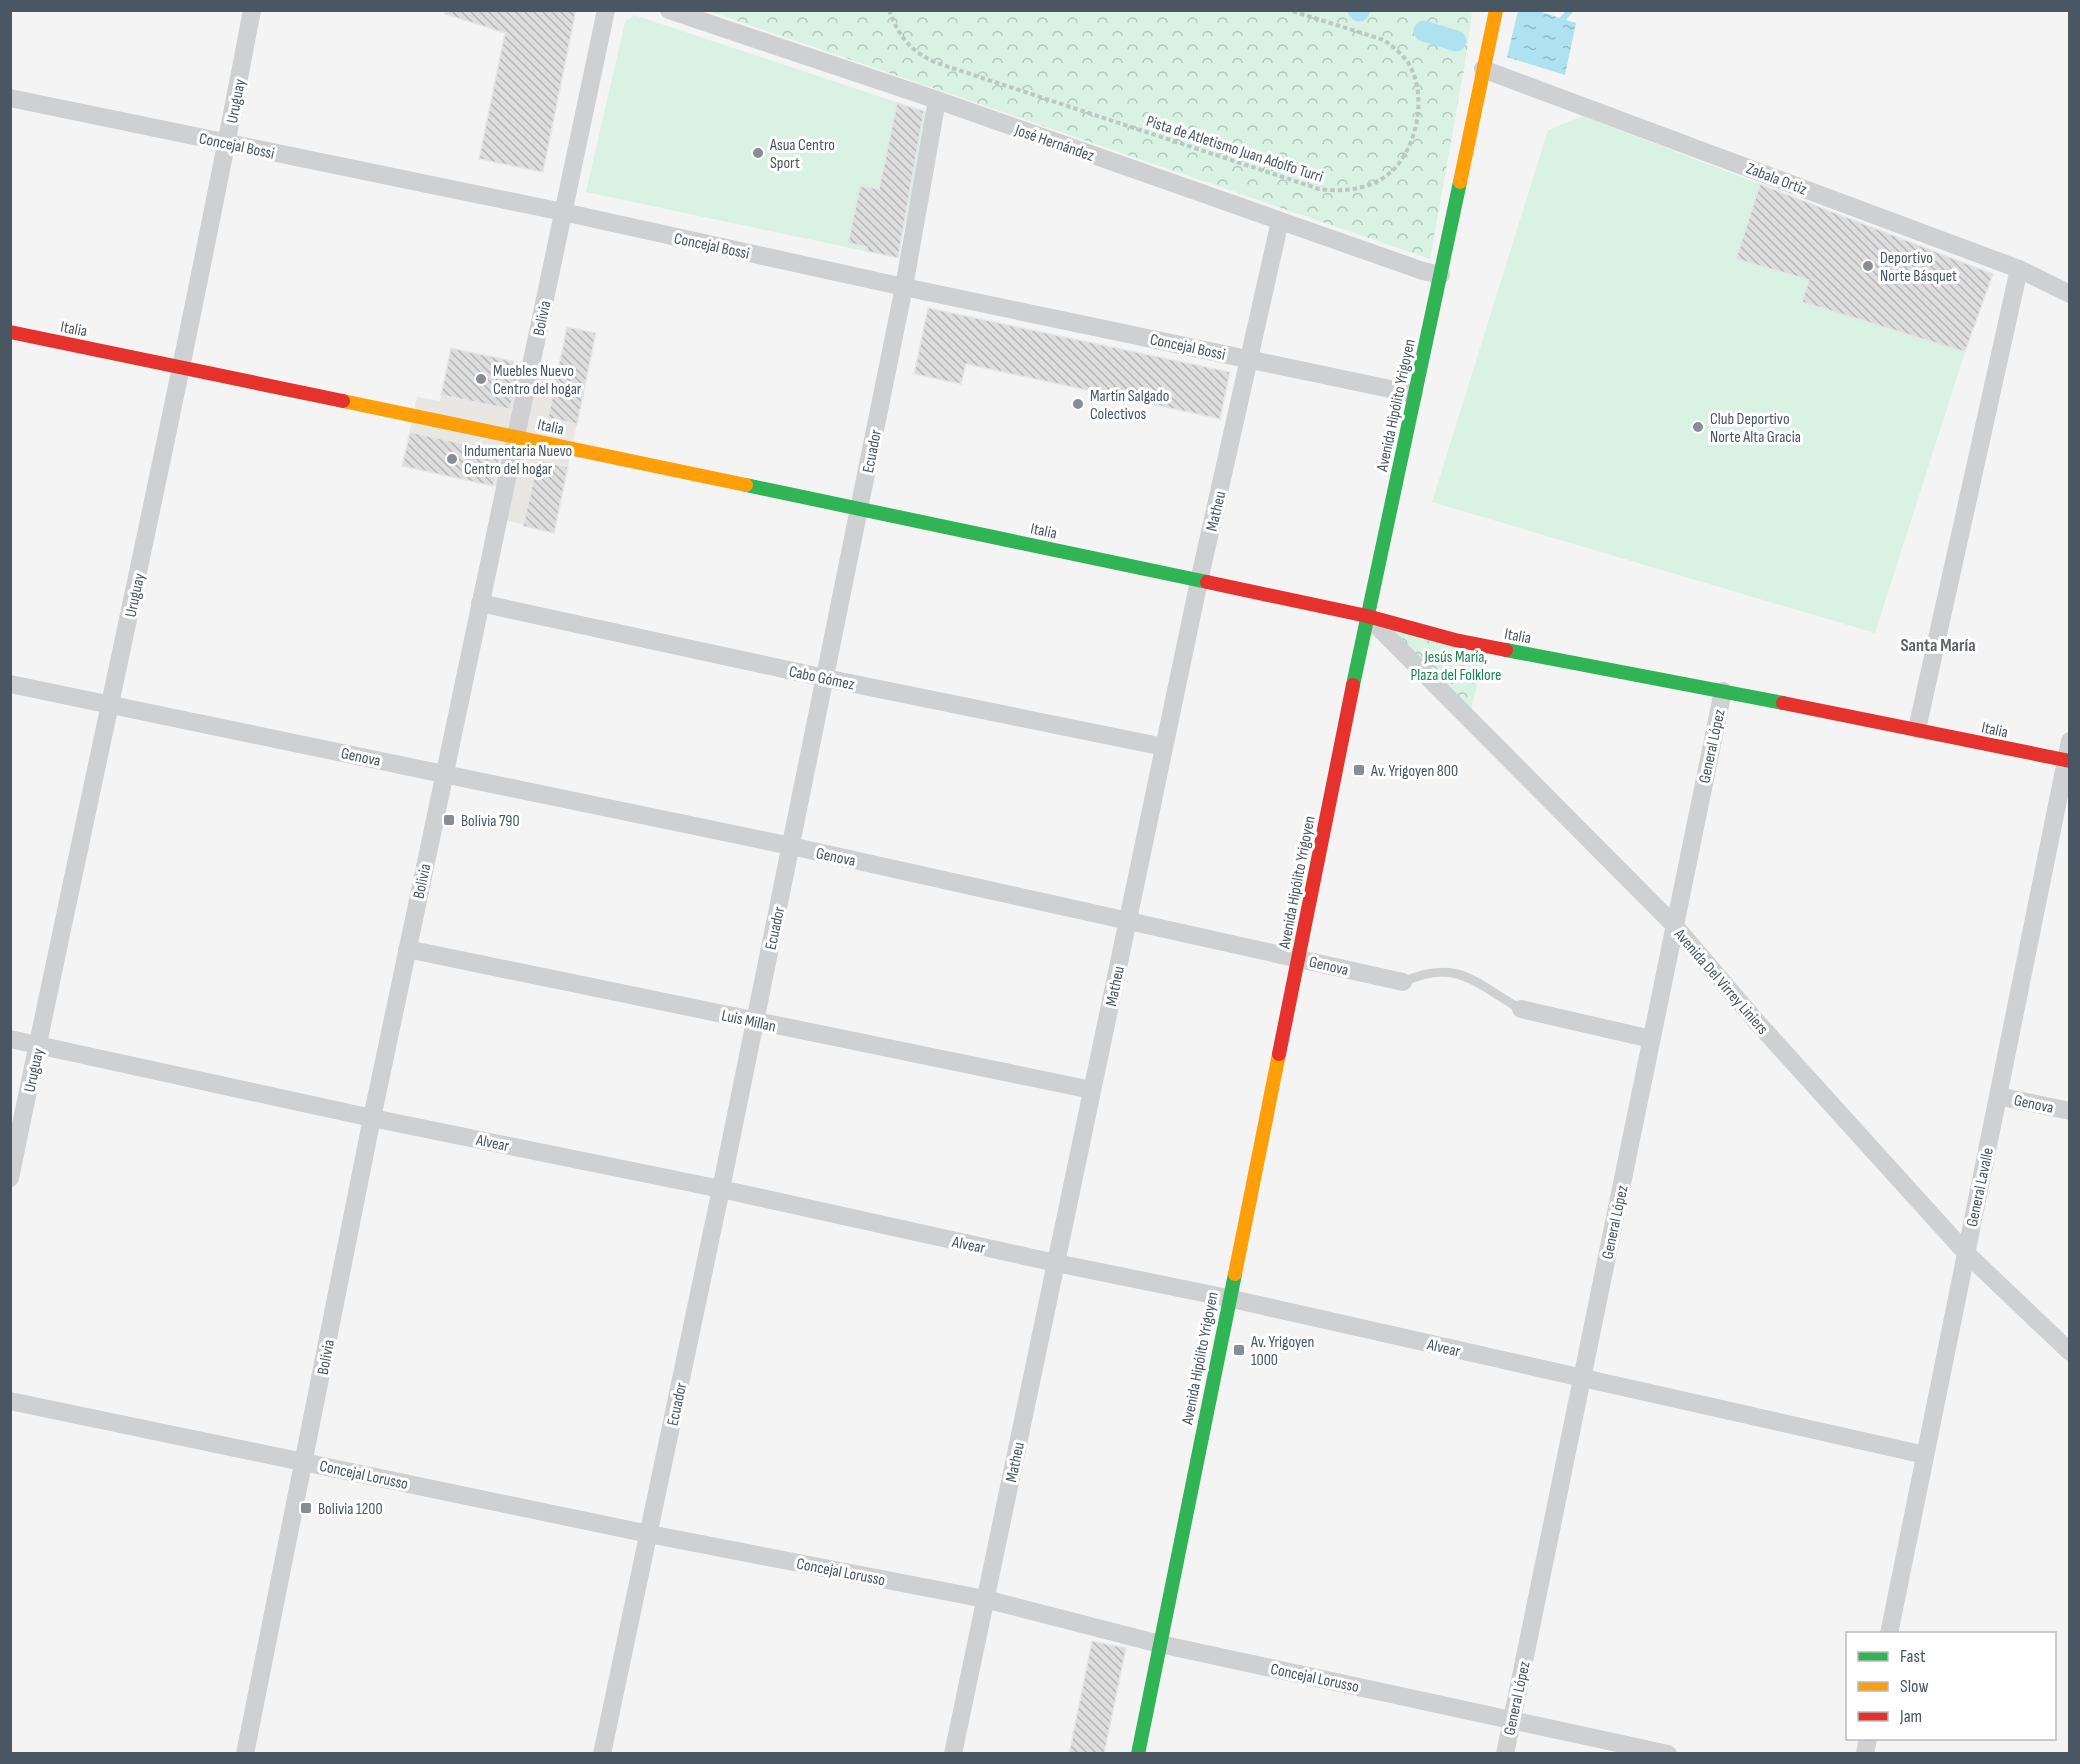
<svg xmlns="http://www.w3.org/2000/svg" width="2080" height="1764" viewBox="0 0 2080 1764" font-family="'Sofia Sans Condensed',sans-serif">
	<defs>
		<pattern id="park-crowns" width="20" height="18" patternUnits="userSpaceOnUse" patternTransform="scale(1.5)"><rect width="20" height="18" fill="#d9f2e3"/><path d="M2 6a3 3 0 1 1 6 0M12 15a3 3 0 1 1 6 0" fill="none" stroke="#b2c7bb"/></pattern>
		<pattern id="water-ripples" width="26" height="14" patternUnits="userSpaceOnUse" patternTransform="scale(1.5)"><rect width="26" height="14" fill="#aee2f0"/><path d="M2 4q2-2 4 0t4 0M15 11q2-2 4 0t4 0" fill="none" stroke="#90bac6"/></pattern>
		<pattern id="building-back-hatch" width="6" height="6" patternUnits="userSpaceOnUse" patternTransform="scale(1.5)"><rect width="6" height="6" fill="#ddddde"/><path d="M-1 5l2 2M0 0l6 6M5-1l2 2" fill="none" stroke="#b5b6b7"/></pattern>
	</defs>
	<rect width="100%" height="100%" fill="#f4f4f4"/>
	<path fill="#e8e7e3" d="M567,327L596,333L554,533L498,518L504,488L402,466L417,397L440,401L451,348L558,370Z"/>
	<path fill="#d9f2e3" d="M634,15L929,113L898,258L586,192L625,22Z
		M1583,116L1993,274L1965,352L1875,633L1432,502L1548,130Z"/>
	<path fill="url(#park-crowns)" d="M709,11H1472L1466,57L1430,259Z
		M1384,622L1486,646L1469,719Z"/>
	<path fill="url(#water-ripples)" d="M1518,11H1538L1576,23L1565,75L1507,57Z"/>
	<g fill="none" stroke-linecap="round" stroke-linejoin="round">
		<path stroke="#aee2f0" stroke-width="6" d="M1558,24L1571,10"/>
		<path stroke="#aee2f0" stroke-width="21" d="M1358,10L1359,11
			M1424,31L1456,41"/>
	</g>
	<path fill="url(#building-back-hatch)" stroke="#e5e6e7" stroke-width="1.5" d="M445,10H576L543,172L479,159L505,33L445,14Z
		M897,103L924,111L898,258L866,251L867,247L848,243L860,186L879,189Z
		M1760,184L1993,274L1965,352L1802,302L1809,280L1736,259Z
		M928,308L1230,372L1220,419L966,364L961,384L914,374Z
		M567,327L596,333L577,424L548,418Z
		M451,348L520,363L510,409L441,395Z
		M410,432L501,452L493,486L402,466Z
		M538,460L568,467L554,533L523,526Z
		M1092,1641L1126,1648L1104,1754H1069Z"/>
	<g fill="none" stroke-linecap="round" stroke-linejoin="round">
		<path stroke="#bcc7c4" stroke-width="4" stroke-dasharray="4.5 3" stroke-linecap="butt" d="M889,10C899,37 909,49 934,62L1319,189C1341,192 1367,190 1386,176C1416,154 1428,99 1410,66C1404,55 1393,47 1384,40L1289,10"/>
		<path stroke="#ced0d2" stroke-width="9" d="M1403,982C1457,957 1476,984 1521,1009"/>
		<path stroke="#ced0d2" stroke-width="18" d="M669,10L937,100L1423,271L1441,275
			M1483,69L2019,269L2070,294
			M10,98L563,212L904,287L1414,394
			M480,603L825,678L1164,747
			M1367,616L1675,926L1756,1021L1966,1253L2070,1352
			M10,684L791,846L1403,982
			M1917,729L2019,269
			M407,949L1092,1090
			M1521,1009L1651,1039
			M10,1039L372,1118L721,1189L1056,1263L1228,1298L1925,1455
			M1998,1096L2070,1111
			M10,1178C90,789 178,401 252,10
			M10,1401L649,1534L985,1599L1160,1644L1668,1754
			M1889,1634L2070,741
			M245,1754L372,1118L606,10
			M602,1754L721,1189L904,287L937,100
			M953,1754L1199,581L1280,221
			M1505,1754L1723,691
			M1865,1754L1868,1738"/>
		<path stroke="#30b455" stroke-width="14" d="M746,485L1207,582
			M1506,650L1783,703
			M1353,685L1460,182
			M1138,1754L1235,1274"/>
		<path stroke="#ff9f0a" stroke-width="14" d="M1460,182L1496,10
			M343,401L746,485
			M1235,1274L1279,1054"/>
		<path stroke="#e5322d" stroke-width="14" d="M10,332L343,401
			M1207,582L1367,616L1455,640L1506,650
			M1783,703L2070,761
			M1279,1054L1353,685"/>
	</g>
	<g fill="#868d94" stroke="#fff" stroke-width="2">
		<circle cx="758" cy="153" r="6"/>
		<circle cx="1868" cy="266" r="6"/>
		<circle cx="481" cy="379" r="6"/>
		<circle cx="1078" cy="404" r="6"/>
		<circle cx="1698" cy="427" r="6"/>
		<circle cx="452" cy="459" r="6"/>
		<rect x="1353" y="764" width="12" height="12" rx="3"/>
		<rect x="443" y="814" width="12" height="12" rx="3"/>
		<rect x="1233" y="1344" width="12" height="12" rx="3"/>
		<rect x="300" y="1502" width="12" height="12" rx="3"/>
	</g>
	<g text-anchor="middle" stroke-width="6" stroke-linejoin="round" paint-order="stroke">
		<g font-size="16" fill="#4a5661" stroke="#fff">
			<text transform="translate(235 101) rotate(-79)" y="6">Uruguay</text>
			<text transform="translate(1055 142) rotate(19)" y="6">José Hernández</text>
			<text transform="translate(237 145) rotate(12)" y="6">Concejal Bossi</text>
			<text transform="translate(1235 148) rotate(18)" y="6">Pista de Atletismo Juan Adolfo Turri</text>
			<text transform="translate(1777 178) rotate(21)" y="6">Zabala Ortiz</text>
			<text transform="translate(712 245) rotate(12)" y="6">Concejal Bossi</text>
			<text transform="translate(541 318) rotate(-78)" y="6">Bolivia</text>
			<text transform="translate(74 328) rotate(11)" y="6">Italia</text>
			<text transform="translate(1188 346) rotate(12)" y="6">Concejal Bossi</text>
			<text transform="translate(1395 405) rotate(-78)" y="6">Avenida Hipólito Yrigoyen</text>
			<text transform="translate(551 426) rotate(12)" y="6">Italia</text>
			<text transform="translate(871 451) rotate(-79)" y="6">Ecuador</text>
			<text transform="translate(1215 511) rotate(-77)" y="6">Matheu</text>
			<text transform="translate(1044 530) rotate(12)" y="6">Italia</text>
			<text transform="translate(134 595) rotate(-78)" y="6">Uruguay</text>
			<text transform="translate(1518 635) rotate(11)" y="6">Italia</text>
			<text transform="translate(822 677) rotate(12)" y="6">Cabo Gómez</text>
			<text transform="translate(1995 729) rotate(12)" y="6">Italia</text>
			<text transform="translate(1711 746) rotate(-78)" y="6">General López</text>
			<text transform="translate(361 756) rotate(12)" y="6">Genova</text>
			<text transform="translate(836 856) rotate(12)" y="6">Genova</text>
			<text transform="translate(421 881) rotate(-78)" y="6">Bolivia</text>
			<text transform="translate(1296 882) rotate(-79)" y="6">Avenida Hipólito Yrigoyen</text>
			<text transform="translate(774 928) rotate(-78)" y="6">Ecuador</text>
			<text transform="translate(1329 965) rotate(13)" y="6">Genova</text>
			<text transform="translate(1722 981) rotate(49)" y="6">Avenida Del Virrey Liniers</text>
			<text transform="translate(1114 986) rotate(-78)" y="6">Matheu</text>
			<text transform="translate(749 1020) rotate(12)" y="6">Luis Millan</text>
			<text transform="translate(33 1070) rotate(-78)" y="6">Uruguay</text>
			<text transform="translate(2034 1103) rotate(12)" y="6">Genova</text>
			<text transform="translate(493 1142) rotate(12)" y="6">Alvear</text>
			<text transform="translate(1979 1187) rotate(-78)" y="6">General Lavalle</text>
			<text transform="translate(1614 1222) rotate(-78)" y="6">General López</text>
			<text transform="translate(969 1244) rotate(12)" y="6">Alvear</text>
			<text transform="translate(1444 1347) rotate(13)" y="6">Alvear</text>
			<text transform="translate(325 1357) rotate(-79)" y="6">Bolivia</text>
			<text transform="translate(1199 1358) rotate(-79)" y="6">Avenida Hipólito Yrigoyen</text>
			<text transform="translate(676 1404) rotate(-78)" y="6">Ecuador</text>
			<text transform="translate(1014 1462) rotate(-78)" y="6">Matheu</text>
			<text transform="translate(364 1474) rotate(12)" y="6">Concejal Lorusso</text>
			<text transform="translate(841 1571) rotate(11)" y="6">Concejal Lorusso</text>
			<text transform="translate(1315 1677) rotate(12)" y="6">Concejal Lorusso</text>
			<text transform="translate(1516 1698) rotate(-78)" y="6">General López</text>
		</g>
		<g font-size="16" fill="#4a5661" stroke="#fff" text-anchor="start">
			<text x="770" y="150">Asua Centro<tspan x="770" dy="18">Sport</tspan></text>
			<text x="1880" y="263">Deportivo<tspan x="1880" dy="18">Norte Básquet</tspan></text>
			<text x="493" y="376">Muebles Nuevo<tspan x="493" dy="18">Centro del hogar</tspan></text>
			<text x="1090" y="401">Martin Salgado<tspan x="1090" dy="18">Colectivos</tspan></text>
			<text x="1710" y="424">Club Deportivo<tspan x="1710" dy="18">Norte Alta Gracia</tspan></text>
			<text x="464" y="456">Indumentaria Nuevo<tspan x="464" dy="18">Centro del hogar</tspan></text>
			<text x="1371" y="776">Av. Yrigoyen 800</text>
			<text x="461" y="826">Bolivia 790</text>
			<text x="1251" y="1347">Av. Yrigoyen<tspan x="1251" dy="18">1000</tspan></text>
			<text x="318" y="1514">Bolivia 1200</text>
		</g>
		<g font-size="16" fill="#17864f" stroke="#fff">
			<text x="1456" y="662">Jesús María,<tspan x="1456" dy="18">Plaza del Folklore</tspan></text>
		</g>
		<g font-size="18" font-weight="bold" fill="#5f6368" stroke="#fff">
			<text x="1938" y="651">Santa María</text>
		</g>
	</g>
	<rect width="2080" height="1764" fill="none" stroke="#4a5661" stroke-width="24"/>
	<rect x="1846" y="1632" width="210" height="108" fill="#ffffff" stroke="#b7bbc0" stroke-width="1.5"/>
	<rect x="1858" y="1652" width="30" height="9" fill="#30b455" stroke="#b7bbc0" stroke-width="1.5"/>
	<text x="1900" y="1662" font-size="18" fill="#4a5661">Fast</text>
	<rect x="1858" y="1682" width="30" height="9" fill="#ff9f0a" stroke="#b7bbc0" stroke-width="1.5"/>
	<text x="1900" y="1692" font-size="18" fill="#4a5661">Slow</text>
	<rect x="1858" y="1712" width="30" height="9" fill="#e5322d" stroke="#b7bbc0" stroke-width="1.5"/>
	<text x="1900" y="1722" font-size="18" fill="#4a5661">Jam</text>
</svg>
